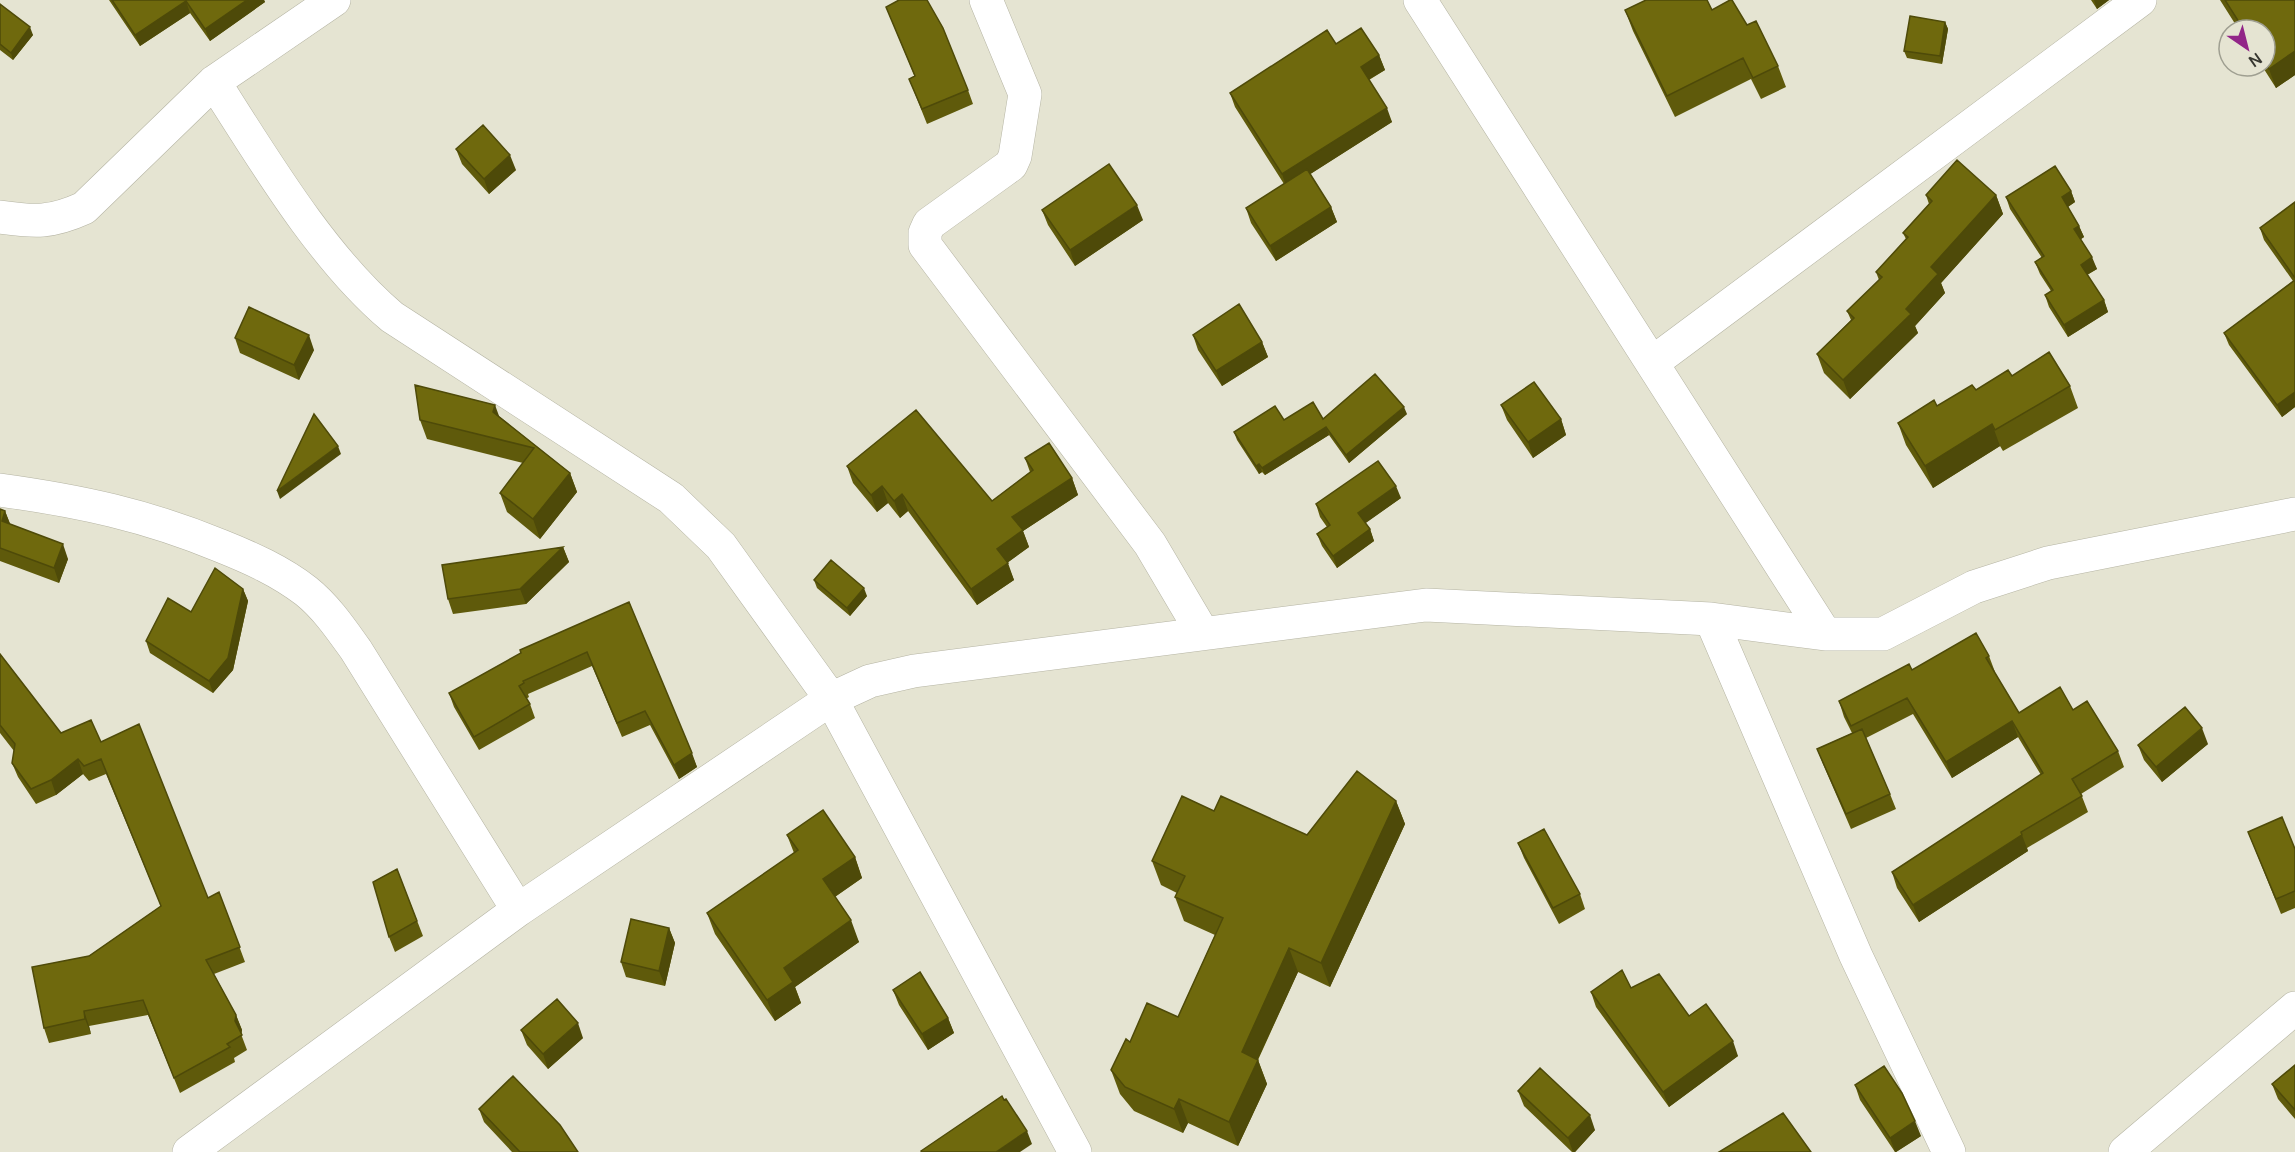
<svg xmlns="http://www.w3.org/2000/svg" width="2295" height="1152" viewBox="0 0 2295 1152" font-family="Manrope,sans-serif">
	<rect width="100%" height="100%" fill="#e5e4d2"/>
	<g fill="none" stroke-linecap="round" stroke-linejoin="round">
		<defs>
			<path id="street" d="M986,0L1025,94L1015,156L1011,165L1004,170L929,224L925,233V245L1150,544L1202,632
				M1420,0L1825,634
				M214,82C264,160 322,258 392,317L671,498L721,546L831,699L1075,1152
				M0,217C35,222 51,223 84,208L214,82L334,0
				M1652,363L2140,0
				M0,490C80,501 146,515 221,546C251,558 280,571 306,591C326,607 341,629 356,650L518,910
				M1711,619L1856,956L1949,1152
				M189,1152L518,910L831,699L870,681L914,671L1426,605L1711,619L1825,634H1883L1974,587L2048,563L2295,514
				M2125,1152L2295,1008"/>
		</defs>
		<use href="#street" stroke="#b5b4a3" stroke-width="34"/>
		<use href="#street" stroke="#fff" stroke-width="33"/>
	</g>
	<path fill="#5f5a0b" d="M109,0H264L265,2L210,41L190,13L140,46Z
		M2091,0H2109L2097,9Z
		M2220,0H2295V75L2276,88L2262,66H2265V30H2239Z
		M0,4L33,35L13,60L0,50Z
		M886,7L968,90L973,104L927,124L909,79L915,77Z
		M1625,10H1712L1747,25L1778,66L1786,87L1761,99L1751,79L1675,117L1633,31Z
		M1945,22L1948,29L1942,64L1907,58L1904,51Z
		M1336,44L1379,55L1385,70L1369,80L1392,122L1310,174L1331,207L1337,222L1276,261L1251,223L1246,208L1284,184L1235,107L1230,93Z
		M456,149L516,170L489,194L462,164Z
		M2071,191L2075,202L2068,207L2079,226L2084,237L2081,239L2097,269L2087,275L2104,300L2108,312L2068,337L2049,307L2045,295L2051,291L2040,274L2035,262L2042,258L2010,209L2006,197Z
		M1926,195H1996L2003,214L1941,283L1945,293L1915,326L1918,333L1850,399L1824,373L1817,354L1851,320L1847,311L1879,280L1876,272L1906,239L1903,233L1929,204Z
		M2295,202V407L2282,417L2229,345L2224,333L2293,281L2264,240L2260,228Z
		M1042,210L1143,220L1075,266L1048,225Z
		M1193,335L1262,342L1268,357L1222,386L1198,350Z
		M235,338L314,350L299,380L240,353Z
		M2012,376L2070,386L2078,408L2003,451L2000,446L1933,488L1906,445L1898,423Z
		M1501,405L1561,419L1566,435L1533,458L1507,420Z
		M1407,414L1349,463L1329,435L1265,475L1262,472L1259,474L1237,440L1234,432L1323,419Z
		M500,417L570,473L577,492L540,539L507,512L500,493L523,463L427,439L420,420Z
		M1025,458L1072,478L1078,495L1023,531L1029,547L1007,563L1014,580L977,605L908,511L900,518L888,503L877,512L853,483L847,466L992,501L1030,472Z
		M1401,498L1365,523L1370,529L1374,541L1337,568L1322,546L1317,534L1327,527L1320,517L1316,504Z
		M0,509L5,511L10,524L68,559L59,583L0,561Z
		M563,547L569,562L526,604L453,614L448,599Z
		M814,580L867,596L850,616L817,588Z
		M243,589L248,601L233,670L213,693L150,653L146,641L191,612Z
		M629,602L697,767L679,779L650,725L622,737L592,666L528,694L529,697L526,699L530,704L535,718L479,750L454,707L449,693Z
		M0,654L61,733L101,742L208,898L219,892L245,962L214,974L236,1015L242,1030L241,1034L247,1050L234,1058L235,1062L180,1093L148,1015L89,1026L91,1034L49,1043L44,1028L89,956L161,906L106,774L89,781L83,774L56,795L36,804L18,777L12,763L14,751L0,733Z
		M1989,656L1995,672V673L2019,713L2073,710L2118,751L2124,767L2081,794L2088,812L2027,848L2028,851L1919,922L1897,888L1892,872L2041,775L2018,737L1952,778L1913,714L1866,738L1890,794L1896,809L1851,829L1823,764L1817,749L1852,733L1844,717L1839,701L1912,670Z
		M2208,744L2162,782L2144,760L2138,745Z
		M1396,801L1405,824L1330,987L1298,972L1258,1060L1267,1084L1238,1146L1188,1123L1183,1133L1134,1111L1120,1094L1111,1070L1130,1042L1178,1017L1215,935L1184,921L1175,897L1177,893L1161,885L1152,861L1214,811L1307,835Z
		M2248,832L2295,849V908L2281,914Z
		M787,835L855,857L862,878L835,897L859,942L795,987L801,1003L775,1021L715,934L707,913L794,853Z
		M1518,843L1580,894L1585,909L1559,924L1524,858Z
		M397,869L423,936L395,952L389,937Z
		M669,928L675,943L665,986L626,977L621,962Z
		M1631,988L1689,1016L1738,1056L1669,1107L1596,1007L1591,992Z
		M893,990L948,1018L954,1033L928,1050L899,1005Z
		M521,1030L583,1038L548,1069L527,1045Z
		M2295,1065V1119L2278,1099L2272,1084Z
		M1855,1085L1921,1136L1896,1152H1895L1860,1100Z
		M1518,1091L1595,1130L1575,1152H1572L1524,1106Z
		M479,1109L578,1152H512L484,1122Z"/>
	<path fill="#4e4a09" d="M247,0H264L265,2L210,41L205,29Z
		M2094,0H2109L2097,9Z
		M186,1L190,13L140,46L135,35Z
		M1945,22L1948,29L1942,64L1940,56Z
		M30,27L33,35L13,60L11,53Z
		M2295,51V75L2276,88L2269,69Z
		M1379,55L1385,70L1366,81L1361,67Z
		M1387,108L1392,122L1287,189L1282,174Z
		M510,155L516,170L489,194L484,179Z
		M2071,191L2075,202L2066,208L2062,197Z
		M1996,195L2003,214L1941,283L1945,293L1915,326L1918,333L1850,399L1843,380L1906,309L1931,267Z
		M1137,205L1143,220L1075,266L1070,250Z
		M1331,207L1337,222L1276,261L1270,246Z
		M2079,226L2084,237L2078,241L2074,229Z
		M2092,257L2097,269L2085,276L2081,265Z
		M2104,300L2108,312L2068,337L2064,325Z
		M309,335L314,350L299,380L294,365Z
		M1262,342L1268,357L1222,386L1216,371Z
		M2295,392V407L2282,417L2277,405Z
		M495,405L502,424L493,412Z
		M1404,407L1407,414L1349,463L1346,455Z
		M1561,419L1566,435L1533,458L1528,442Z
		M1992,424L2000,446L1933,488L1925,466Z
		M1326,427L1329,435L1265,475L1262,468Z
		M338,446L341,454L280,499L277,491Z
		M1259,464L1262,472L1259,474L1256,466Z
		M570,473L577,492L540,539L533,519Z
		M1072,478L1078,495L1023,531L1029,547L1004,565L997,549L1012,517Z
		M882,486L888,503L877,512L871,495Z
		M1396,486L1401,498L1363,525L1358,513Z
		M902,494L908,511L900,518L894,501Z
		M5,511L11,526L2,521Z
		M1370,529L1374,541L1337,568L1333,556Z
		M63,544L68,559L59,583L54,568Z
		M563,547L569,562L526,604L520,589Z
		M1008,563L1014,580L977,605L971,589Z
		M864,588L867,596L850,616L847,608Z
		M243,589L248,601L233,670L213,693L209,681Z
		M2012,721L2018,737L1952,778L1946,762Z
		M2202,728L2208,744L2162,782L2156,767Z
		M692,753L697,767L679,779L674,765Z
		M78,759L83,774L56,795L51,780Z
		M1396,801L1405,824L1330,987L1321,963Z
		M2022,835L2028,851L1919,922L1913,905Z
		M855,857L862,878L830,900L823,879Z
		M851,920L859,942L795,987L801,1003L775,1021L767,1000L784,968Z
		M669,928L675,943L665,986L659,971Z
		M1289,948L1298,972L1250,1076L1242,1052Z
		M84,1011L89,1026L91,1034L85,1019Z
		M236,1015L242,1030L241,1036L235,1021Z
		M948,1018L954,1033L928,1050L922,1034Z
		M578,1023L583,1038L548,1069L543,1054Z
		M1733,1041L1738,1056L1669,1107L1663,1092Z
		M1258,1060L1267,1084L1238,1146L1229,1122Z
		M1179,1099L1188,1123L1183,1133L1174,1109Z
		M1590,1115L1595,1130L1575,1152H1573L1568,1138Z
		M1915,1121L1921,1136L1896,1152H1895L1890,1138Z
		M1027,1131L1032,1144L1020,1152H996Z"/>
	<path fill="#6f690d" stroke="#4e4a09" stroke-width="1.5" d="M112,0H247L205,29L186,1L135,35Z
		M899,0H927L943,28L968,90L922,109L909,79L915,76L886,7Z
		M1646,0H1707L1712,10L1730,0H1732L1747,25L1756,21L1778,66L1753,78L1743,58L1667,96L1625,10Z
		M2225,0H2295V51L2269,69L2265,63V30H2244Z
		M0,4L30,27L11,53L0,44Z
		M1910,16L1945,22L1940,56L1904,51Z
		M1361,28L1379,55L1361,67L1387,108L1282,174L1230,93L1327,30L1336,44Z
		M483,125L510,155L484,179L456,149Z
		M1957,160L1996,195L1931,267L1938,274L1906,309L1911,314L1843,380L1817,354L1854,318L1847,311L1882,277L1876,272L1908,237L1903,233L1932,201L1926,195Z
		M1109,164L1137,205L1070,250L1042,210Z
		M2055,166L2071,191L2062,197L2079,226L2074,229L2092,257L2081,265L2104,300L2064,325L2045,295L2053,290L2035,262L2044,256L2006,197Z
		M1307,169L1331,207L1270,246L1246,208Z
		M2295,202V278L2260,228Z
		M2295,280V392L2277,405L2224,333Z
		M1239,304L1262,342L1216,371L1193,335Z
		M249,307L309,335L294,365L235,338Z
		M2049,352L2070,386L1995,430L1992,424L1925,466L1898,423L1934,400L1937,406L1972,385L1976,390L2008,370L2012,376Z
		M1375,374L1404,407L1346,455L1326,427L1262,468L1259,464L1256,466L1234,432L1275,406L1284,420L1313,402L1323,419Z
		M1534,382L1561,419L1528,442L1501,405Z
		M415,385L495,405L493,412L570,473L533,519L500,493L534,448L420,420Z
		M916,410L992,501L1033,470L1025,458L1049,443L1072,478L1012,517L1023,530L997,549L1008,563L971,589L902,494L894,501L882,486L871,495L847,466Z
		M314,414L338,446L277,491Z
		M1378,461L1396,486L1358,513L1370,529L1333,556L1317,534L1330,525L1316,504Z
		M0,509L5,511L2,521L63,544L54,568L0,548Z
		M563,547L520,589L448,599L442,565Z
		M831,560L864,588L847,608L814,580Z
		M215,568L243,589L228,658L209,681L146,641L168,598L191,612Z
		M629,602L692,753L674,765L645,711L617,723L587,652L523,681L524,683L519,686L530,704L474,737L449,693L521,653L520,650Z
		M1976,633L1989,656L1986,658L2019,713L2060,687L2073,710L2087,701L2118,751L2072,779L2082,796L2021,832L2022,835L1913,905L1892,872L2043,773L2012,721L1946,762L1907,698L1851,726L1839,701L1909,664L1912,670Z
		M0,654L61,733L91,720L101,742L139,724L208,898L219,892L240,947L206,960L236,1015L235,1021L242,1035L227,1044L230,1047L174,1078L143,1000L84,1011L85,1019L44,1028L32,967L89,956L161,906L101,759L84,766L78,759L51,780L31,789L12,763L15,744L0,725Z
		M2185,707L2202,728L2156,767L2138,745Z
		M1862,729L1890,794L1846,814L1817,749Z
		M1357,771L1396,801L1321,963L1289,948L1242,1052L1258,1060L1229,1122L1179,1099L1174,1109L1125,1087L1111,1070L1126,1039L1130,1042L1147,1003L1178,1017L1223,918L1175,897L1185,876L1152,861L1182,796L1214,811L1221,796L1307,835Z
		M823,810L855,857L823,879L851,920L784,968L793,982L767,1000L707,913L798,850L787,835Z
		M2282,817L2295,849V891L2276,899L2248,832Z
		M1544,829L1580,894L1553,908L1518,843Z
		M397,869L417,921L389,937L373,882Z
		M631,919L669,928L659,971L621,962Z
		M1622,970L1631,988L1659,974L1689,1016L1706,1004L1733,1041L1663,1092L1591,992Z
		M920,972L948,1018L922,1034L893,990Z
		M557,999L578,1023L543,1054L521,1030Z
		M2295,1065V1110L2272,1084Z
		M1884,1066L1902,1093L1915,1121L1890,1138L1855,1085Z
		M1540,1068L1590,1115L1568,1138L1518,1091Z
		M513,1076L560,1125L578,1152H520L479,1109Z
		M1002,1096L1004,1100L1006,1099L1027,1131L996,1152H922L921,1151Z
		M1783,1113L1811,1152H1719Z"/>
	<g transform="translate(2247 48) rotate(145)"><circle r="28" fill="#e5e4d2" stroke="#9f9f91" stroke-width="1.5"/>
	<path d="M0-4.5L10 22L0 15L-10 22Z" fill="#922688"/>
	<text y="-9" font-size="16" font-weight="bold" text-anchor="middle" fill="#373730">N</text>
	</g>
</svg>
